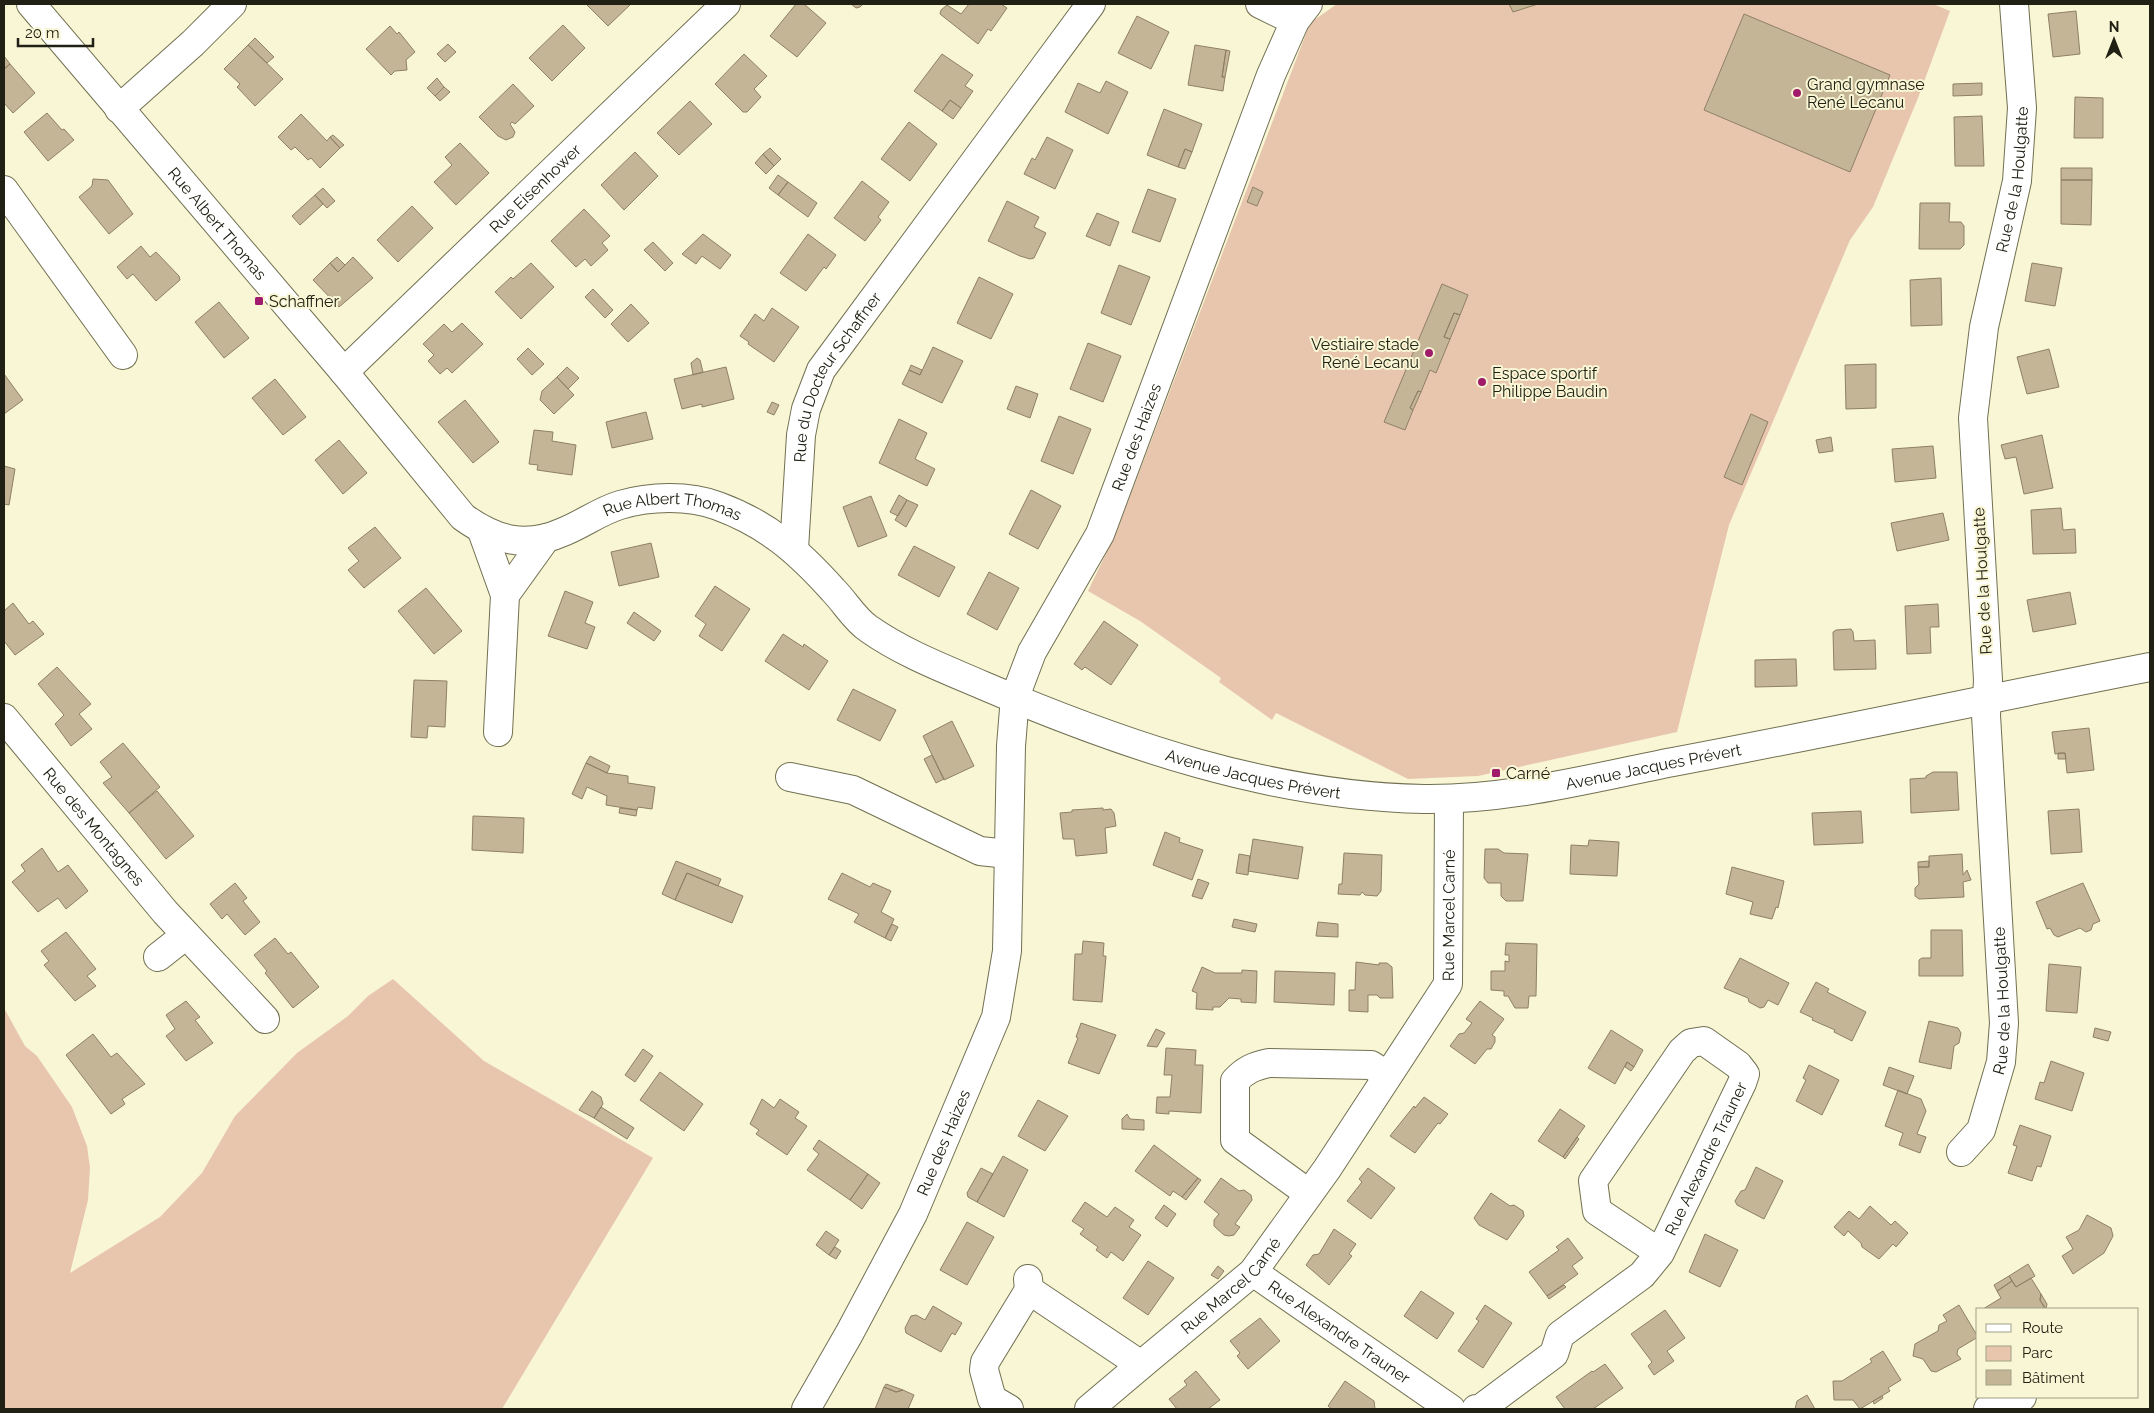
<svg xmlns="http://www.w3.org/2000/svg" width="2154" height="1413" viewBox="0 0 2154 1413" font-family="Raleway,sans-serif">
	<rect width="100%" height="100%" fill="#f8f6d4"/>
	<path fill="#e8c6ad" d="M1337,4H1933L1950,11L1918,98L1873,207L1850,240L1729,525L1677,732L1478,776L1408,779L1276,713L1272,720L1219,682L1221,678L1140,621L1088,591L1116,533L1310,23Z
		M393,979L484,1061L653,1158L502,1409H4V1008L25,1046L37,1056L72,1107L87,1146L90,1168L88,1200L70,1273L160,1217L202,1173L235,1116L297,1053L348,1016L368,996Z"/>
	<path fill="#c5b597" stroke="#8f8064" d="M586,4H631L608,26Z
		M796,4H804L826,23L797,57L770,36Z
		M851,4H863L860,7L856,8Z
		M969,4H1001L1007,8L991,31L988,29L978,44L940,14L941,10L947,5L961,14Z
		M1509,4H1538L1513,12Z
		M2076,11L2080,54L2053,57L2048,14Z
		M1744,14L1890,75L1850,172L1704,110Z
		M1137,16L1169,32L1151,69L1118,53Z
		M563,25L585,48L552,81L529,58Z
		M390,26L397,34L399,32L415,52L406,60L407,70L395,71L391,75L366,49Z
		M255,38L274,57L267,63L248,45Z
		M448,44L456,52L445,62L437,54Z
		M248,45L283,79L255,106L237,87L240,84L224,69Z
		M1195,45L1226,50L1222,77H1225L1223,91L1188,85Z
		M1226,50L1230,51L1225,77H1222Z
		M744,54L767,76L754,89L761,97L747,112H743L715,84Z
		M942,54L973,75L965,86L973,91L961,108L950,100L942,111L914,91Z
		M4,56L10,64L4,69Z
		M10,64L35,93L13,113L4,103V69Z
		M437,78L444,87L435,96L427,88Z
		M1106,81L1128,92L1108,134L1065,112L1078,83L1100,93Z
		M1982,83V95L1953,96V84Z
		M513,84L534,106L515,124L512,122L510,124L515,132L513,137L506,140L498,136L479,117Z
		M444,87L450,92L440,101L435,96Z
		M2075,97L2103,98V138H2074Z
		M950,100L961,108L953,119L942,111Z
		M690,101L712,124L679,155L657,133Z
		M1164,109L1202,124L1192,152L1185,149L1178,167L1147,155Z
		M47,113L62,130L64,129L74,140L48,161L24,132Z
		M301,114L327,141L330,137L340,148L320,168L311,158L308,160L295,147L291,150L278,137Z
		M1982,116L1984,166H1955L1954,117Z
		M909,122L937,144L910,181L881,159Z
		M333,135L344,145L340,148L330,137Z
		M1047,137L1073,150L1055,189L1024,174L1032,158L1035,160Z
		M460,143L489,173L456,205L434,182L452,165L445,157Z
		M770,148L781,159L774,166L763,154Z
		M1185,149L1192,152L1185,169L1178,167Z
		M635,152L658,176L624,210L601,185Z
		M763,154L774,166L766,174L755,163Z
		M2061,168H2092V180H2061Z
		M778,175L788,182L778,195L769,188Z
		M93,179L108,180L133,214L109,234L79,197L92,186Z
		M2061,180H2092L2091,225L2061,224Z
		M862,181L889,202L878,217L881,220L865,241L834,218Z
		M788,182L817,203L808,217L778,195Z
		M1253,187L1263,192L1257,206L1247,202Z
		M323,188L335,201L327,208L315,195Z
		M1148,189L1176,199L1160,242L1132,232Z
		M315,195L323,204L300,225L292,216Z
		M1007,201L1039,217L1034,227L1046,233L1034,258L1030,259L1020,256L988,241Z
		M1920,203H1950L1949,222H1961L1964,226V245L1960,249H1919Z
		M412,206L433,228L398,262L377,240Z
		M584,209L610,236L602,243L608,250L591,266L585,259L576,267L551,241Z
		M1097,213L1119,222L1110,246L1086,236Z
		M703,234L731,255L720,269L702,256L696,264L682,254Z
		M808,234L836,255L826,269L824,267L806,291L780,273Z
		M653,242L673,263L665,271L644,250Z
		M141,246L150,257L156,252L179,276L180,280L156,301L133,274L127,279L117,267Z
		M337,257L345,265L338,272L330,263Z
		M353,257L373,278L339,307L313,280L330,263L338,272Z
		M531,263L554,287L521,319L495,292L511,277L513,279Z
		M2032,263L2062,268L2055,306L2025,301Z
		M1119,265L1150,277L1131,325L1101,313Z
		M979,277L1013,294L991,339L957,323Z
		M1941,278L1942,325L1911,326L1910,280Z
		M1442,284L1468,295L1460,315L1454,313L1444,337L1450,339L1436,373L1430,370L1421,392L1418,391L1410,408L1413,410L1405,430L1384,422Z
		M593,289L613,310L605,318L585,297Z
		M219,302L249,338L224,358L195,322Z
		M631,304L649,323L628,342L611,324Z
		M772,308L799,327L774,362L748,344L749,342L740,336L755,314L764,321Z
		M1454,313L1460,315L1450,339L1444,337Z
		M462,323L483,344L452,373L447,368L440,374L428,361L434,355L423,344L444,324L452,332Z
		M1088,343L1121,356L1103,402L1070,389Z
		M933,347L963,361L942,403L902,384L909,370L920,375Z
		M528,348L544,364L532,375L517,359Z
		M2049,349L2059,387L2027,394L2017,357Z
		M697,358L700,360L703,372L693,375L691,363Z
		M1876,364V408L1846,409L1845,365Z
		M911,365L922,370L920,375L909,370Z
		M567,367L579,378L568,389L557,377Z
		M726,367L734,399L702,407V404L682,409L674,379Z
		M4,374L23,400L4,414Z
		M557,377L574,395L554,414L540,400L542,391Z
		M275,379L306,417L283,435L252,398Z
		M1016,386L1038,394L1030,418L1007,409Z
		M1418,391L1421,392L1413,410L1410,408Z
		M465,400L499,442L473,463L438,422Z
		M772,402L779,405L774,415L767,412Z
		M646,412L653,439L612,448L606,422Z
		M1751,414L1768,422L1742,485L1724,477Z
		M1059,416L1091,429L1073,474L1041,461Z
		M899,419L927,433L915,459L935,469L927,486L879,463Z
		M534,430L553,432L552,441L576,445L572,475L537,470L538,465L529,464Z
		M2042,435L2053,488L2024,494L2016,457L2005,459L2001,445Z
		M1831,437L1833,451L1819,453L1816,440Z
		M339,440L367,473L343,494L315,460Z
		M1933,446L1936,478L1895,482L1892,449Z
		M4,466L15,469L9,505L4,504Z
		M1031,490L1061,506L1038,549L1009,534Z
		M899,495L907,500L898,516L890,512Z
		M871,496L887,536L858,547L843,507Z
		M907,500L918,505L906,527L895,520Z
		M2061,508L2063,530L2075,529L2076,553L2033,554L2031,510Z
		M1943,513L1949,540L1897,551L1891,523Z
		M375,527L401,558L364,588L348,570L359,561L348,548Z
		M651,543L659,577L619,586L611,552Z
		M914,546L955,567L939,597L898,575Z
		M989,572L1019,588L997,630L967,614Z
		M715,586L750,609L722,651L699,636L706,624L695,616Z
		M426,588L462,631L434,654L398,611Z
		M565,591L593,602L585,623L595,627L587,649L548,636Z
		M2070,592L2076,624L2033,632L2027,600Z
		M13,603L29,624L33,621L44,634L15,655L4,641V611Z
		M1938,604L1939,627H1930L1931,653L1907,654L1905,606Z
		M634,612L661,631L654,641L627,623Z
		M1104,621L1138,645L1111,685L1085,667L1082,670L1074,664Z
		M1851,629L1853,632L1854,641L1875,640L1876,669L1834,670L1833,632L1836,630Z
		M783,634L803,647L804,644L828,661L809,690L765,661Z
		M1796,659L1797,686L1755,687V660Z
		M57,667L91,704L79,714L92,729L71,746L55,724L64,715L38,684Z
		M414,680L447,681L445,727L428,726L427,738L411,737Z
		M853,689L896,710L880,741L837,720Z
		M952,721L974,766L944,780L923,736Z
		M2089,728L2094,770L2067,773L2065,753L2055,754L2052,732Z
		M123,743L160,787L129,813L103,783L112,777L100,762Z
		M2058,753H2065L2066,759H2058Z
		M932,755L944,779L936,783L924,759Z
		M590,756L610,766L607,773L586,763Z
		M586,763L607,773L628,776V783L655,787L652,809L638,807L637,810L606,805L607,796L587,787L582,799L572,794Z
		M1933,772H1957L1959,810L1911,813L1910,779L1926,778V776Z
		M157,791L194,836L166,859L129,813Z
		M620,808L637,810L636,816L619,813Z
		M1103,808V810L1111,809L1114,813L1116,826L1105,828L1107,853L1076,856L1074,839H1063L1060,813L1072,812V810Z
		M2079,809L2082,852L2051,854L2048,811Z
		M1861,811L1863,843L1814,845L1812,813Z
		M473,816L524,818L523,853L472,850Z
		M1165,832L1180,838L1179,842L1203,850L1192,880L1153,865Z
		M1253,839L1303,847L1298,879L1248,871Z
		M1589,840L1619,842L1617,876L1570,874L1571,845L1588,846Z
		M42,848L58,872L68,865L88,891L66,909L58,898L38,912L12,882L25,871L21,865Z
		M1485,849H1498L1504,853L1528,854L1523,901H1506L1501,896V883H1488L1484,878Z
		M1344,853L1382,855L1381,891L1377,896L1365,895L1362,892L1360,895L1338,894L1339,884H1342Z
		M1239,854L1250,856L1248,875L1236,873Z
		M1962,854L1963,875L1967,870L1971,880L1963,882L1964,897L1919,899L1915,896V888L1919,884L1918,867H1929V856Z
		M676,861L721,879L718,886L687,873L675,900L662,894Z
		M1929,861V867H1918V862Z
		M1732,867L1784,881L1778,908L1776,907L1772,919L1750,914L1753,902L1726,894Z
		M687,873L743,896L732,923L675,900Z
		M842,873L870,887L873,883L891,891L881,912L894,919L885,938L854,922L859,914L828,899Z
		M1198,879L1209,883L1202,899L1192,896Z
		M235,883L247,898L243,901L260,922L245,935L227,914L222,919L210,904Z
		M2083,883L2100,921L2093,924L2091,930L2086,932L2080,928L2058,937L2054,935L2050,928L2047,929L2036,902Z
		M1234,919L1257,924L1255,932L1232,927Z
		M1318,922L1338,924V937L1316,936Z
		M892,924L898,927L891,941L885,938Z
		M1931,930H1962L1963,976H1919V960L1922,958H1931Z
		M66,932L96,969L87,976L96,986L75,1001L44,965L49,961L41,951Z
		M275,938L288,954L291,952L319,987L293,1008L265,973L267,971L254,955Z
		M1083,941L1104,943L1103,956H1106L1102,1002L1073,1000L1075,954H1082Z
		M1506,943L1537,944L1536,996H1529L1528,1008H1515L1508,996H1504V991L1491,990V971H1505V961L1509,962V955H1505Z
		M1740,958L1789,983L1778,1005L1768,1000L1764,1007L1760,1008L1749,1002L1748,998L1724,988Z
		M1356,962L1379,965V963H1387L1392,967L1393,998H1380L1377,995H1368V1012L1349,1011V990H1355Z
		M2049,964L2081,967L2077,1013L2046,1011Z
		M1202,967L1215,973H1242V970L1257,971L1256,1003L1241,1002V999L1229,998L1220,1007H1213V1010L1196,1009L1197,993L1192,991Z
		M1275,971L1335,973L1334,1005L1274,1002Z
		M1816,982L1829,989L1827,992L1866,1012L1852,1041L1834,1032L1835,1030L1812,1020L1813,1018L1800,1012Z
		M186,1001L200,1017L195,1020L213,1043L186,1061L166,1036L175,1029L166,1015Z
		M1480,1001L1504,1019L1492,1035L1495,1037V1042L1491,1049H1487L1475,1064L1450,1046L1459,1034L1464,1033L1472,1023L1466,1019Z
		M1929,1021L1958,1028L1961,1033L1959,1043L1954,1046L1951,1069L1919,1062Z
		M1081,1023L1116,1035L1099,1074L1068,1063L1078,1038L1076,1037Z
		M2095,1028L2111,1032L2108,1041L2093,1037Z
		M1156,1029L1165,1033L1157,1047L1147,1046Z
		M1611,1030L1643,1050L1634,1067L1627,1062L1615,1084L1588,1068Z
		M93,1034L111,1057L117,1053L145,1084L122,1099L125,1104L111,1114L66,1055Z
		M1166,1048L1196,1050L1195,1065H1203L1201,1113L1169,1111V1114L1156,1113L1157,1097H1170L1172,1075H1164Z
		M643,1049L653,1056L635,1082L625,1075Z
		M2051,1061L2084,1073L2072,1111L2035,1099L2040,1082L2044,1083Z
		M1627,1062L1634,1067L1631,1071L1625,1067Z
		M1809,1065L1839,1080L1822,1115L1796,1101L1806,1080L1803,1078Z
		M1889,1067L1914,1076L1907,1094L1883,1085Z
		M660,1072L703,1104L684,1131L640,1100Z
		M1898,1090L1921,1099L1926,1111L1917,1134L1926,1137L1920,1153L1899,1145L1903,1133L1885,1126Z
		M592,1091L601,1097L603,1104L594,1118L579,1110Z
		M1424,1097L1448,1114L1440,1124L1438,1123L1415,1153L1390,1136L1414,1106L1415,1108Z
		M762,1099L774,1108L780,1099L799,1112L795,1118L807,1126L787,1155L756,1134L759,1130L750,1124Z
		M1038,1100L1068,1116L1045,1151L1018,1136Z
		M601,1107L634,1128L627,1139L594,1118Z
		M1560,1109L1585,1126L1563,1157L1538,1141Z
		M1127,1114L1130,1119L1144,1120V1130L1122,1129V1119Z
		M2020,1125L2051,1136L2041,1167L2037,1166L2032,1181L2008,1173L2017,1146L2013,1145Z
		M1577,1137L1579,1139L1565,1159L1563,1157Z
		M819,1140L868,1174L850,1200L807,1170L819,1154L813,1149Z
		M1154,1145L1198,1178L1182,1197L1173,1191L1170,1196L1135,1171Z
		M1003,1156L1028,1170L1004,1217L977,1202Z
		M1756,1167L1783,1181L1764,1219L1737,1205L1735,1201L1741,1191L1745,1190Z
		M981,1168L993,1174L977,1202L968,1197L967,1193Z
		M1368,1168L1395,1188L1371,1219L1347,1201L1362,1182L1359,1179Z
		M868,1174L880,1183L862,1209L850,1200Z
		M1198,1178L1201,1180L1186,1200L1182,1197Z
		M1221,1178L1239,1191L1244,1190L1251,1195L1252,1200L1235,1224L1240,1227L1234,1235L1229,1236L1224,1235L1214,1226V1220L1219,1214L1204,1202Z
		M1491,1193L1510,1206L1514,1205L1523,1211L1524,1216L1507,1240L1479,1225L1474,1218Z
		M1085,1202L1107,1217L1115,1207L1134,1220L1129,1227L1141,1235L1123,1261L1111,1252L1107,1258L1096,1250L1098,1247L1080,1234L1084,1229L1072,1221Z
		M1164,1205L1176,1214L1167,1227L1155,1218Z
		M1870,1206L1891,1225L1895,1221L1908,1233L1896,1247L1893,1244L1879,1259L1862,1247L1861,1243L1848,1231L1844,1236L1834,1227L1849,1211L1859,1219Z
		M2087,1215L2111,1228L2113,1236L2104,1253L2073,1274L2062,1256L2073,1249L2066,1237L2079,1230Z
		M967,1222L994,1237L967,1285L940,1270Z
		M1334,1229L1356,1244L1349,1254L1352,1256L1329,1285L1306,1265L1313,1255L1319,1254Z
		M826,1231L839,1240L829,1255L816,1245Z
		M1705,1234L1738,1250L1720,1287L1689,1272Z
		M1568,1238L1583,1258L1572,1266L1578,1274L1547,1296L1529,1272L1559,1250L1556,1247Z
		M835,1247L841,1251L836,1259L829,1255Z
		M1148,1261L1174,1278L1148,1315L1123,1298Z
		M2028,1264L2035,1276L2016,1287L2009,1276Z
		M1218,1266L1224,1271L1218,1279L1211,1275Z
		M2009,1276L2012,1281L1997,1291L1994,1285Z
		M2031,1278L2041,1294L2040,1300L2045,1309H1983L2001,1298L1997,1291L2012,1281L2016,1287Z
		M1564,1285L1566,1287L1549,1299L1547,1296Z
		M1421,1291L1454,1313L1437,1339L1404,1316Z
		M2041,1294L2047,1304L2046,1309L2040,1300Z
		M1485,1305L1512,1323L1483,1368L1458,1351L1479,1321L1476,1319Z
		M1959,1305L1978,1337L1958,1349L1957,1354L1961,1359L1936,1372L1931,1371L1923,1359L1913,1356L1915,1344L1938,1331L1939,1325L1947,1321L1943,1315Z
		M933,1306L962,1323L955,1335L952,1333L941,1352L906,1333L905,1328L911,1316L916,1315L925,1320Z
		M1665,1310L1685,1338L1667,1351L1674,1361L1654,1375L1648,1366L1652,1362L1631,1334Z
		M1260,1318L1280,1341L1248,1369L1237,1356L1240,1353L1230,1341Z
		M1883,1351L1901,1380L1888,1388L1890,1391L1860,1409L1853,1400H1834L1833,1381H1842L1872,1362L1870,1359Z
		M1605,1364L1623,1388L1593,1409H1565L1556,1397L1592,1371L1593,1372Z
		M1196,1371L1220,1400L1208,1409H1177L1169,1399L1187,1385L1184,1381Z
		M1345,1381L1374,1401L1375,1409H1332L1328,1406Z
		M886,1384L903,1390L896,1392L884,1387Z
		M884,1387L896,1392L903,1390L914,1395L908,1409H875Z
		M1807,1395L1815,1409H1795L1797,1401Z
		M1882,1396L1883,1398L1874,1404L1873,1401Z"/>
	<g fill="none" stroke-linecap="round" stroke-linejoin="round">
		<defs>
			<g id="minor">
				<path id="s1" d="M31,4L344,372L463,517C495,540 525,549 563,532C583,524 600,511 620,505C650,496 689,495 718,506C767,524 798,551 833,590C845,602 855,620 869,629C903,653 945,669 982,685C1123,745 1270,796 1424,799C1509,800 1591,778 1673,762C1833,732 1991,698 2150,667"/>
				<path d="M1260,4L1295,21"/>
				<path d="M119,109L193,43L232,4"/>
				<path d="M4,190L123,355"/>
				<path id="s2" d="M344,372L726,4"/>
				<path d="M482,531L505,595L498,732"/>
				<path id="s3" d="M794,549L801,435L806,409L821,370L1091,4"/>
				<path d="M505,595L546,538"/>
				<path id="s4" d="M4,718L165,912L265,1019"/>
				<path d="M790,777L853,790L980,851L1008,854"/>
				<path d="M158,957L186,935"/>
				<path id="s5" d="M1961,1152L1981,1130L2001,1062L2004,1023L1986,715L1988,680L1973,418L1984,327L2017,181L2022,108L2014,4"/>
				<path d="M1308,1193L1235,1140V1081C1245,1070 1254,1066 1269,1063L1371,1065L1387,1075"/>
				<path id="s6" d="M1253,1272L1451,1409"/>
				<path id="s7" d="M1028,1279L1029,1290L1141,1365L1253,1272L1327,1169L1448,984L1449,799"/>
				<path id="s8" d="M806,1409L849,1334L913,1214L996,1017L1007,951L1011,746L1015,697L1032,652L1100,534L1271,75L1295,21L1308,4"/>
				<path d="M1009,1409L992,1399L984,1370L985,1362L1029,1290"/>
				<path d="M1089,1409L1141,1365"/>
				<path id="s9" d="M1476,1409H1480L1554,1354L1560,1335L1642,1275L1660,1253L1742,1083L1745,1074L1738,1065L1704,1041L1691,1043L1682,1051L1593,1181L1597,1211L1660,1253"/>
				<path d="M1988,1409L2022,1397"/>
			</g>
		</defs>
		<use href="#minor" stroke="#717052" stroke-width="30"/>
		<use href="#minor" stroke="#fff" stroke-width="28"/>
	</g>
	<g fill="#a01b6b" stroke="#f8f6d4" stroke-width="2">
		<circle cx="1797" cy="93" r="5"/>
		<rect x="254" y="296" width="10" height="10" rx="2.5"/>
		<circle cx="1429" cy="353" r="5"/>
		<circle cx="1482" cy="382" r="5"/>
		<rect x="1491" y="768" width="10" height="10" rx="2.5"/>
	</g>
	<g text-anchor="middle" stroke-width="4" stroke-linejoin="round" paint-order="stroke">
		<g font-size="16" fill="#212014" stroke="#f8f6d4" text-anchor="start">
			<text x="1807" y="90">Grand gymnase<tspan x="1807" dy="18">René Lecanu</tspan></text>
			<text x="269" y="307">Schaffner</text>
			<text x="1419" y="350" text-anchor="end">Vestiaire stade<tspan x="1419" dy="18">René Lecanu</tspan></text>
			<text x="1492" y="379">Espace sportif<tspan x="1492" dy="18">Philippe Baudin</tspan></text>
			<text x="1506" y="779">Carné</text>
		</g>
		<g font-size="16" fill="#212014" stroke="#f8f6d4">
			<text dy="6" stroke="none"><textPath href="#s5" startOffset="988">Rue de la Houlgatte</textPath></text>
			<text dy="6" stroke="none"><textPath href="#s2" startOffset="265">Rue Eisenhower</textPath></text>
			<text dy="6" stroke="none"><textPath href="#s1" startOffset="288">Rue Albert Thomas</textPath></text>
			<text dy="6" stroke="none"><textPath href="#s3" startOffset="182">Rue du Docteur Schaffner</textPath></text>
			<text dy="6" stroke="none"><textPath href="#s8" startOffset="1045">Rue des Haizes</textPath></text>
			<text dy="6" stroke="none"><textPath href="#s1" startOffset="894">Rue Albert Thomas</textPath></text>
			<text transform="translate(1982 581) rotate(-93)" y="6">Rue de la Houlgatte</text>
			<text dy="6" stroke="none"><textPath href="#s1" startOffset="1955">Avenue Jacques Prévert</textPath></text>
			<text dy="6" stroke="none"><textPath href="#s1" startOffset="1550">Avenue Jacques Prévert</textPath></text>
			<text dy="6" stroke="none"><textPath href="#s4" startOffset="141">Rue des Montagnes</textPath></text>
			<text dy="6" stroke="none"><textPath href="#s7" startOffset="708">Rue Marcel Carné</textPath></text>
			<text dy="6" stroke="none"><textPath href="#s5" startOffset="162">Rue de la Houlgatte</textPath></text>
			<text dy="6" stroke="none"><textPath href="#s8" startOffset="300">Rue des Haizes</textPath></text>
			<text dy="6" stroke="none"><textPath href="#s9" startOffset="351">Rue Alexandre Trauner</textPath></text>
			<text dy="6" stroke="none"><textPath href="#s7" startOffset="266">Rue Marcel Carné</textPath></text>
			<text dy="6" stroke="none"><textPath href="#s6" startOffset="105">Rue Alexandre Trauner</textPath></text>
		</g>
	</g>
	<rect width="2154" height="1413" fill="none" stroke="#212014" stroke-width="10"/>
	<rect x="1976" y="1308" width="162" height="90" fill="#f8f6d4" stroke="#a2a087"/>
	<rect x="1986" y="1324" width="25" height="8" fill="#ffffff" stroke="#a2a087"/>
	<text x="2022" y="1333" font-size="15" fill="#212014">Route</text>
	<rect x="1986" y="1346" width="25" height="15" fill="#e8c6ad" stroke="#a2a087"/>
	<text x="2022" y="1358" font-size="15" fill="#212014">Parc</text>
	<rect x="1986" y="1370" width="25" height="15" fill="#c5b597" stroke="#a2a087"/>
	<text x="2022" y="1383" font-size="15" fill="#212014">Bâtiment</text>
	<g transform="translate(2114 40)" stroke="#f8f6d4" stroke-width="4" paint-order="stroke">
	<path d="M0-4L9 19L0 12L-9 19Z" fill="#212014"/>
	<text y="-8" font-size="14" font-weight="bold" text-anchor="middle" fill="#212014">N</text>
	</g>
	<path d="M18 38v8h75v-8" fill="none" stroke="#212014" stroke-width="2.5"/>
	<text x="25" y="38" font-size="15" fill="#212014" stroke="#f8f6d4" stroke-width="4" paint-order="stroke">20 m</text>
</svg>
